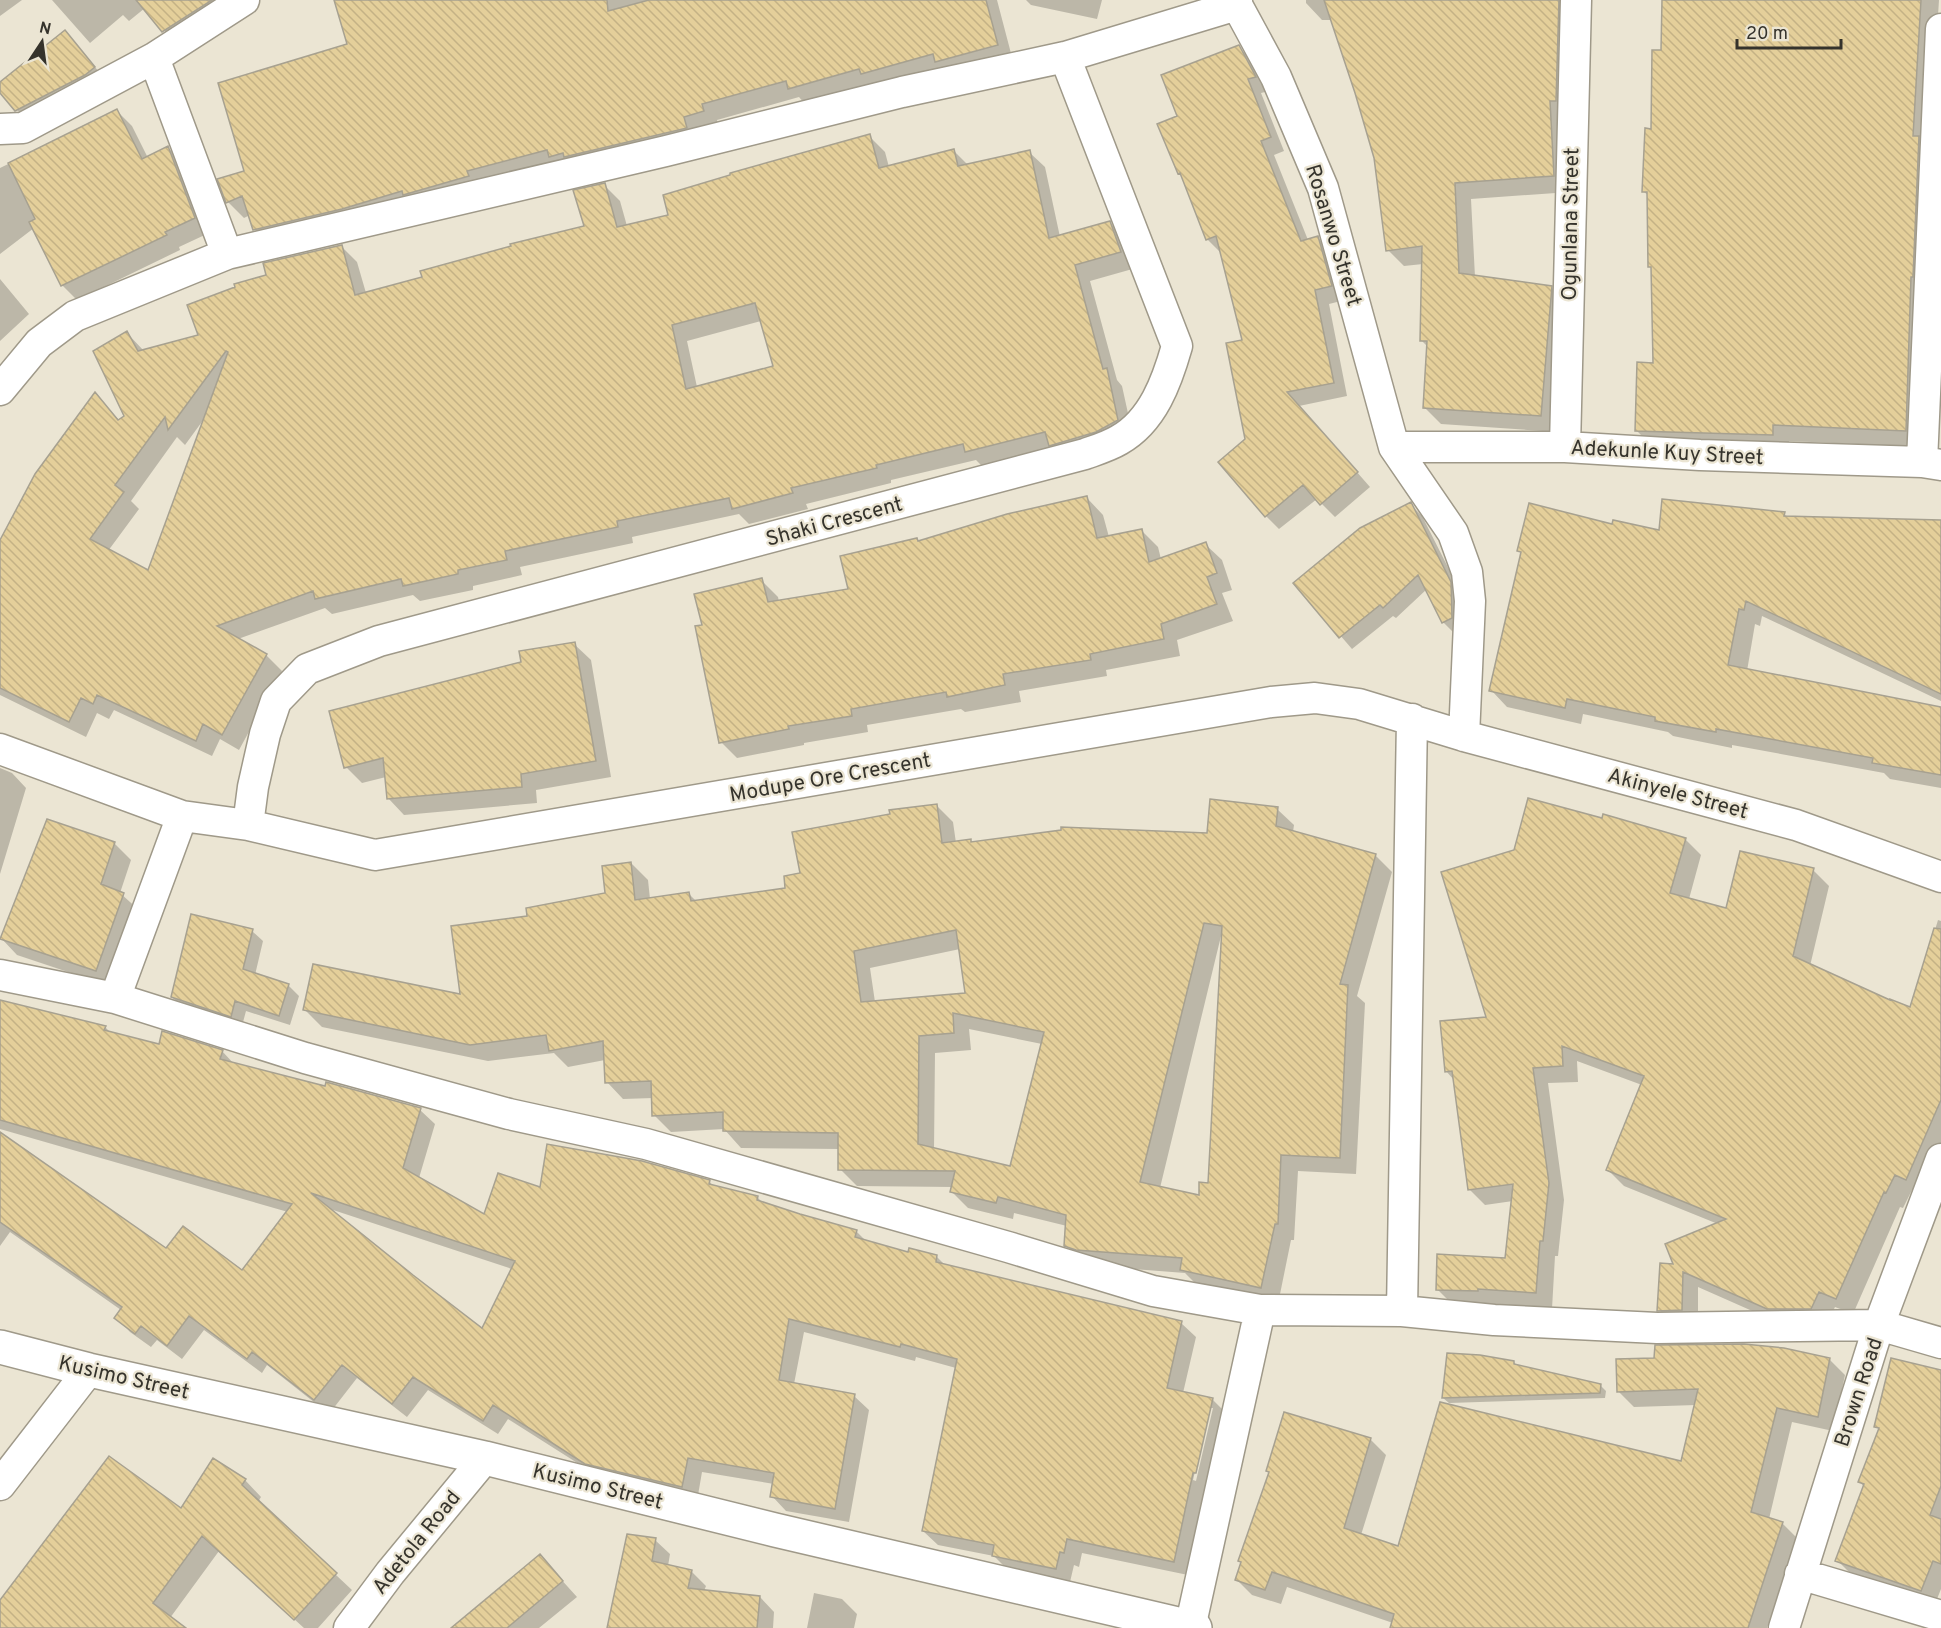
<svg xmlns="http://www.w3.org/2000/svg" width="1941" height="1628" viewBox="0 0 1941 1628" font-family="Overpass,sans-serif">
	<defs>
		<pattern id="building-back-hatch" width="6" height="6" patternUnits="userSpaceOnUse" patternTransform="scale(1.5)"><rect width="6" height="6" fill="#e4cf9a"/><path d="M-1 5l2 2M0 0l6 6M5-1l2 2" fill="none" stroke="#c4b285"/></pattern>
	</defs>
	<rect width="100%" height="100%" fill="#ebe5d3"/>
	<path fill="#0003" fill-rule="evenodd" d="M0,0H22L0,16Z
		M52,0H251L178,46L145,8L129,21L123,15L90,43Z
		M336,0H997L1013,61L805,104L799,97L717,120L719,127L270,245L254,229L250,215L244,218L228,202L246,172L349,45Z
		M1026,0H1102L1097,19L1031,5Z
		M1306,0H1577L1570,192L1471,199L1475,277L1551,287L1568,304L1557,432L1441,424L1425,408L1428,347L1421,340L1423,264L1404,266L1388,250L1383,187L1357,92L1332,20H1322L1306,3Z
		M1663,0H1939L1935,63L1923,447L1789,441V451L1654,448L1637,431L1655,364L1653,269L1650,266L1649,196L1644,192L1662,51Z
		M65,32L106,80L28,122L0,91V84Z
		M1239,47L1253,61L1269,91L1261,93L1284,151L1274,155L1308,240L1318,238L1332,252L1345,300L1329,304L1347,396L1299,406L1370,487L1335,517L1317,499L1279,529L1266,516L1247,440L1244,341L1221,253L1207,239L1183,177L1179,173V117Z
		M117,111L132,126L148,158L168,148L183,162L209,233L179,247L180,250L77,300L62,285L34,228L0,254V168Z
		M869,136L885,152L889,167L954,151L968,165L1029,152L1045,167L1060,237L1110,223L1126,239L1136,268L1090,281L1117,380L1122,386L1133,436L983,467L976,460L891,480V483L806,504L808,509L749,524L739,514L632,537L633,543L520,567L522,575L473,586V590L420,601L413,595L332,614L325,608L238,639L266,655L282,671L239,750L220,739L212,756L114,710L109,719L97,713L86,737L0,695V543L95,394L120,421L126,416L127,333L144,351L200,336L268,276L341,246L357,262L366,293L424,278L585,227L604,185L620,201L627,226L670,217ZM761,321L774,367L697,387L687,341ZM204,419L148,572L108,551L139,509L131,501L177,437L185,445Z
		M0,279L29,314L0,341Z
		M1087,498L1103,515L1109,537L1142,531L1158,547L1161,559L1205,544L1222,560L1232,590L1222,593L1233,621L1177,640L1180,656L1106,670L1107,676L1019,691L1021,702L965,712L961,709L867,725L868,732L804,743V745L737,758L721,742L704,626L761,580L778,597L779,602L850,590L919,542Z
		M1410,504L1422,516L1462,595L1455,634L1443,622L1427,589L1396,618L1393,616L1352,649L1295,583Z
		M1784,514L1788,517L1941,522V701L1762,616L1760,626L1755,624L1747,671L1941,708V788L1890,779L1884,773L1732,745V748L1673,736L1668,732L1583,714L1581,724L1507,707L1491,690L1522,554L1518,550L1613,526L1660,532Z
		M574,644L591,660L611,777L536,790L537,803L404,815L388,798L386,777L362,783L346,767L522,663Z
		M0,768L12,773L26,788L0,874Z
		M936,805L953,822L956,843L970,841L973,843L1208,835L1277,809L1294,825L1293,832L1375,855L1392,872L1357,996L1365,1003L1356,1174L1298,1171L1294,1240H1291L1278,1304L1198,1286L1185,1273L1094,1266L1083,1262L1066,1245L1067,1226L1014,1213L1013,1219L968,1208L951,1191L953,1187L857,1186L840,1169V1149L741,1148L724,1129L671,1132L654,1115L653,1098L623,1099L607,1082L605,1060L568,1067L554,1053L488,1061L322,1027L305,1010L462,996L529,917L607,894L631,863L648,880L650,899L689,894L697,902L787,889L802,875ZM1221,936H1223L1209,1185L1200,1197L1160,1188ZM960,949L967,994L875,1002L870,968ZM969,1029L1042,1044L1011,1168L934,1150L935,1053L971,1050Z
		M1685,839L1701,855L1689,899L1728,910L1813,870L1829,886L1810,966L1911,1009L1938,920L1941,921V1153L1923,1195L1912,1190L1903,1208L1900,1207L1853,1314L1835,1307L1827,1324L1784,1325L1698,1287V1326H1675L1659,1310L1676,1265L1718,1224L1624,1186L1608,1170L1642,1085L1577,1061L1578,1082L1548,1083L1564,1200L1558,1256H1555L1552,1309L1494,1304L1493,1307L1453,1305L1437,1289L1507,1260L1513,1201L1485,1205L1469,1189L1454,1080L1446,1071L1487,1019Z
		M114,843L131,860L120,893L140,911L113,987L17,955L1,938Z
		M252,931L263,941L255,975L288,985L299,996L290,1025L246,1011L242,1026L183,1008L172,997Z
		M0,1002L105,1027L112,1034L160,1046L222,1051L235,1065L420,1110L435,1124L419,1178L485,1216L542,1189L709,1181L714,1187L758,1198L764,1204L856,1231L867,1242L909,1253L936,1256L946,1266L1181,1323L1196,1337L1183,1393L1213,1400L1227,1414L1188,1575L1082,1553L1079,1567L1074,1565L1070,1582L1008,1570L994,1556L938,1545L923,1531L956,1368L916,1357L915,1361L804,1332L794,1384L854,1396L869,1410L849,1522L786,1511L772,1496L774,1484L702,1472L697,1501L601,1478L508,1419L498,1434L428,1390L407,1417L357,1378L329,1414L267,1365L262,1373L204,1330L182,1359L157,1340L151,1347L130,1332L116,1317L121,1310L10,1232L0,1246V1134L167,1250L242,1272L288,1212L0,1129ZM327,1208L512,1269L482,1330ZM1210,1408H1213L1196,1481L1193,1480Z
		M1783,1349L1830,1360L1845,1375L1833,1431L1792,1422L1769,1519L1782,1523L1797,1538L1767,1628H1391L1393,1623L1287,1587L1281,1604L1252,1595L1236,1579L1270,1473L1267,1471L1285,1413L1371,1440L1386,1455L1361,1535L1399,1548L1682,1463L1696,1405L1634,1407L1619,1392L1656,1359Z
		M1514,1362L1517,1366L1600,1385L1606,1391L1605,1398L1449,1403L1443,1398Z
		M1941,1371V1589L1935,1604L1851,1574L1837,1560L1864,1487L1860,1482L1879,1430L1876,1426Z
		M245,1480L261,1497L258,1502L352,1590L318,1628H304L219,1551L170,1618L184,1628H0V1602Z
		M655,1540L670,1554L668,1566L691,1571L706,1586L704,1591L760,1597L774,1612L773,1628H609Z
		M540,1556L577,1597L539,1628H453Z
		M814,1593L842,1599L857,1614L854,1628H807Z"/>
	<path fill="url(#building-back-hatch)" stroke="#a7a190" stroke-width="1.5" fill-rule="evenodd" d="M136,0H212L162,32Z
		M334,0H607L608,11L649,0H986L998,45L935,62L933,54L861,74L859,69L788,89L786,81L702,104L704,111L684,117L687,128L564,157L563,153L549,157L547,150L467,171L469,176L403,195L402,191L342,209L253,230L242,196L226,203L217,179L244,171L218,83L347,44Z
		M1324,0H1559L1556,101H1550L1554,176L1455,183L1459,273L1552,286L1541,416L1423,408L1427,341H1420L1422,246L1386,251L1374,158L1355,93Z
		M1662,0H1921L1913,136H1919L1913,277H1911L1906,431L1773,425V435L1635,431L1637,362L1653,363L1651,267H1648L1647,192H1642L1645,128L1651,129L1652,50H1661Z
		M65,30L95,67L85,75L15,111L0,93V82Z
		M1239,45L1256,77L1248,79L1271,137L1261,141L1301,241L1318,236L1332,286L1315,290L1334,383L1287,392L1358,472L1320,505L1303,485L1265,517L1218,462L1245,439L1226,343L1242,340L1216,236L1206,240L1180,173L1178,174L1157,124L1177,116L1161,75Z
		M117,109L142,159L168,146L195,218L165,232L167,235L61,286L29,222L35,219L8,163Z
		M870,134L879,168L954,149L958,166L1030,150L1049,238L1110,221L1121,252L1075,265L1103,369L1107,368L1118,420L1096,432L1049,446L1045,432L965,452L963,444L876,465L877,468L791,488L793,493L732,509L729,498L617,521L618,527L505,551L507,560L458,570V574L403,586L401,579L315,599L313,591L217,626L267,654L222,735L203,724L196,741L97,695L93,704L81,698L69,722L0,688V540L35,474L95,392L118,420L124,416L93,351L127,331L138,351L198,335L187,305L235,287L234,284L266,275L263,263L342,245L355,295L422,277L420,271L511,246L510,244L584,226L573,190L605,183L617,227L668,215L663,195L730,175V173ZM755,303L773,366L686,389L672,325ZM226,351L228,352L148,570L90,539L124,492L115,485L165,417L168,430Z
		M1087,496L1097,538L1142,529L1149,562L1206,542L1217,573L1207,577L1217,604L1161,624L1164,639L1090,654L1091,660L1003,674L1005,685L947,697L946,692L851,709L852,716L788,726L789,729L719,743L695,626L702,625L694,594L762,578L768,602L848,589L840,556L917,538L918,541L1007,514Z
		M1662,499L1785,512L1784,516L1941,520V694L1746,601L1744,610L1739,609L1728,665L1941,707V775L1872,763L1873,758L1716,729V732L1655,721V717L1567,699L1565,708L1489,691L1521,552L1517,551L1529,503L1612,524L1613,520L1659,530Z
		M1411,502L1451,582L1452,618L1442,623L1418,575L1383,608L1380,605L1339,638L1293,583L1360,528Z
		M575,642L596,761L521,774L522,787L387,799L383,758L344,768L329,711L521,662L519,651Z
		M1528,798L1602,818L1603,814L1686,838L1670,893L1726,908L1740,851L1814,868L1793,956L1890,1000V999L1910,1007L1934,928L1941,929V1100L1906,1180L1895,1175L1886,1193L1884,1192L1836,1299L1819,1292L1811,1309H1767L1683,1272L1682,1310L1657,1311L1660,1263L1673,1264L1665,1244L1726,1219L1606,1170L1644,1076L1562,1046L1563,1066L1533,1068L1549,1183L1543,1241H1540L1536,1293L1478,1289V1291L1436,1290L1437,1254L1505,1258L1513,1184L1468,1190L1452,1071L1445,1072L1440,1021L1486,1017L1441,872L1514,850Z
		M1210,799L1278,807L1276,826L1376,854L1340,984L1348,985L1340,1158L1281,1155L1278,1224H1275L1261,1288L1180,1270L1182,1258L1076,1250L1064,1246L1066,1215L998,1197L996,1203L950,1192L955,1171L838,1170V1133L723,1131V1112L652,1116L651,1081L605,1083L603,1041L549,1051L546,1035L470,1045L303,1010L313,964L460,994L451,926L527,916L526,908L605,893L602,866L631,862L635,900L689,892L691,901L785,888L784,876L800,873L792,832L890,814L889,810L937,804L942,843L971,839V842L1061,830V827L1207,833ZM1204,923L1222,926L1208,1183L1199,1182V1195L1140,1182ZM956,930L965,993L861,1002L854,951ZM953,1013L1044,1032L1010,1166L918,1144L919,1036L954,1033Z
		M47,819L115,842L101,884L124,893L96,971L0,939Z
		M191,914L253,929L243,969L289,984L279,1016L235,1001L231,1017L171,997Z
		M0,1000L106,1026L104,1030L159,1044L162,1031L223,1050L220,1059L325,1086L326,1082L421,1108L403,1168L484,1214L498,1173L540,1187L547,1144L642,1161L710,1180L709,1184L758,1196L757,1200L800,1214L857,1230L855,1237L908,1252L909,1248L937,1255L936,1262L1182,1321L1167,1388L1213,1398L1196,1473H1193L1174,1562L1067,1539L1064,1553L1060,1552L1056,1569L992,1556L994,1545L922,1531L957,1359L901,1344L900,1347L789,1319L779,1380L855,1394L835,1509L770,1497L774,1473L688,1458L682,1487L585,1464L493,1405L483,1421L413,1377L392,1404L342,1365L314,1400L252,1352L247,1359L189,1316L167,1346L141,1326L135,1334L114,1318L122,1307L0,1222V1132L166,1248L183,1226L242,1270L292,1204L0,1120ZM311,1193L515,1261L482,1328L413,1275Z
		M1744,1344L1784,1348L1830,1358L1818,1417L1777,1408L1751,1512L1783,1522L1748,1628H1390L1394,1614L1272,1572L1265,1590L1235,1580L1241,1562L1238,1561L1269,1472L1266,1471L1284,1412L1371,1438L1344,1528L1398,1546L1440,1402L1681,1461L1698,1389L1617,1392L1616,1359L1654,1358L1655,1345Z
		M1447,1353L1480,1355L1514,1361V1364L1601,1384L1600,1393L1442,1398Z
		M1891,1358L1941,1370V1486L1930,1515L1941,1519V1564L1933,1561L1921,1591L1835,1561L1864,1484L1858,1482L1879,1428L1874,1427Z
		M109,1456L181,1508L213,1458L246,1479L242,1485L337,1573L294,1620L202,1536L153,1603L186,1628H0V1600Z
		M627,1534L656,1538L652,1561L692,1570L688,1588L760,1596L757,1628H607Z
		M540,1554L563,1581L507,1628H451Z"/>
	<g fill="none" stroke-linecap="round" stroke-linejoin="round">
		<defs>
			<path id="minor" d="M1237,0V5L1276,77L1323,188L1394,447L1453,533L1467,572L1470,601L1464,736
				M154,58L227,254
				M0,129L23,128L154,58L244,0
				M0,390L39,343L75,316L227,254L666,151L902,92L1065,57L1237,5
				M1394,447H1565L1700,455L1922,462L1941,465
				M1565,447L1576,0
				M1922,462L1941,29
				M0,749L182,816L248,825L375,855L1271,702L1315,698L1359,704L1464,736L1796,825L1941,877
				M248,825L253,787L265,734L276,701L307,669L379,641L1085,454C1096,450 1109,446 1119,440C1153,421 1167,381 1177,346L1065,57
				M0,975L115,998L305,1058L509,1114L646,1144L1008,1247L1153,1291L1260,1310L1402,1311L1494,1320L1657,1328L1879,1325L1941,1343
				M115,998L182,816
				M1402,1311L1412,719
				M0,1485L89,1370
				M1800,1574L1941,1616
				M349,1628L390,1573L485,1458
				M1190,1628L1260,1310
				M1784,1628L1879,1325L1941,1159"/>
			<path id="tertiary" d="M0,1347L89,1370L485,1458L775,1530L1195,1628"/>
		</defs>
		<use href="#minor" stroke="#9f9989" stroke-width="33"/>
		<use href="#tertiary" stroke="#9f9989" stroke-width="36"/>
		<use href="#minor" stroke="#fff" stroke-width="30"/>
		<use href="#tertiary" stroke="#fff" stroke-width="33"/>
	</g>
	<g text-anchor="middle" stroke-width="4.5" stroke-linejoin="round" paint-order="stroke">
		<g font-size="21" fill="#35332c" stroke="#ebe5d3">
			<text transform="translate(1570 224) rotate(-89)" y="7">Ogunlana Street</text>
			<text transform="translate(1334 235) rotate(73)" y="7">Rosanwo Street</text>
			<text transform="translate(1667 452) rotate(3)" y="7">Adekunle Kuy Street</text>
			<text transform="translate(834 521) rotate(-15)" y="7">Shaki Crescent</text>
			<text transform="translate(830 777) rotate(-10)" y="7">Modupe Ore Crescent</text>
			<text transform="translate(1678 793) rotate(15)" y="7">Akinyele Street</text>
			<text transform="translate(124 1377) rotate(13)" y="7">Kusimo Street</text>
			<text transform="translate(1858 1392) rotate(-72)" y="7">Brown Road</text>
			<text transform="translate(598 1486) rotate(14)" y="7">Kusimo Street</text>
			<text transform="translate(416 1542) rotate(-51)" y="7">Adetola Road</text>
		</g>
	</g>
	<g transform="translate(42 42) rotate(13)" stroke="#ebe5d3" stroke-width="4.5" paint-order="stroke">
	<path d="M0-4.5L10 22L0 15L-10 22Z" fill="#35332c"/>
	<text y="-9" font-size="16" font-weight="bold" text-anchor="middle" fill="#35332c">N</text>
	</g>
	<path d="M1737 39v9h104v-9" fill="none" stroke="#35332c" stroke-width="3"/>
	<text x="1746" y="39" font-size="18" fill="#35332c" stroke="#ebe5d3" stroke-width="4.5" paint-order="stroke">20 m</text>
</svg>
